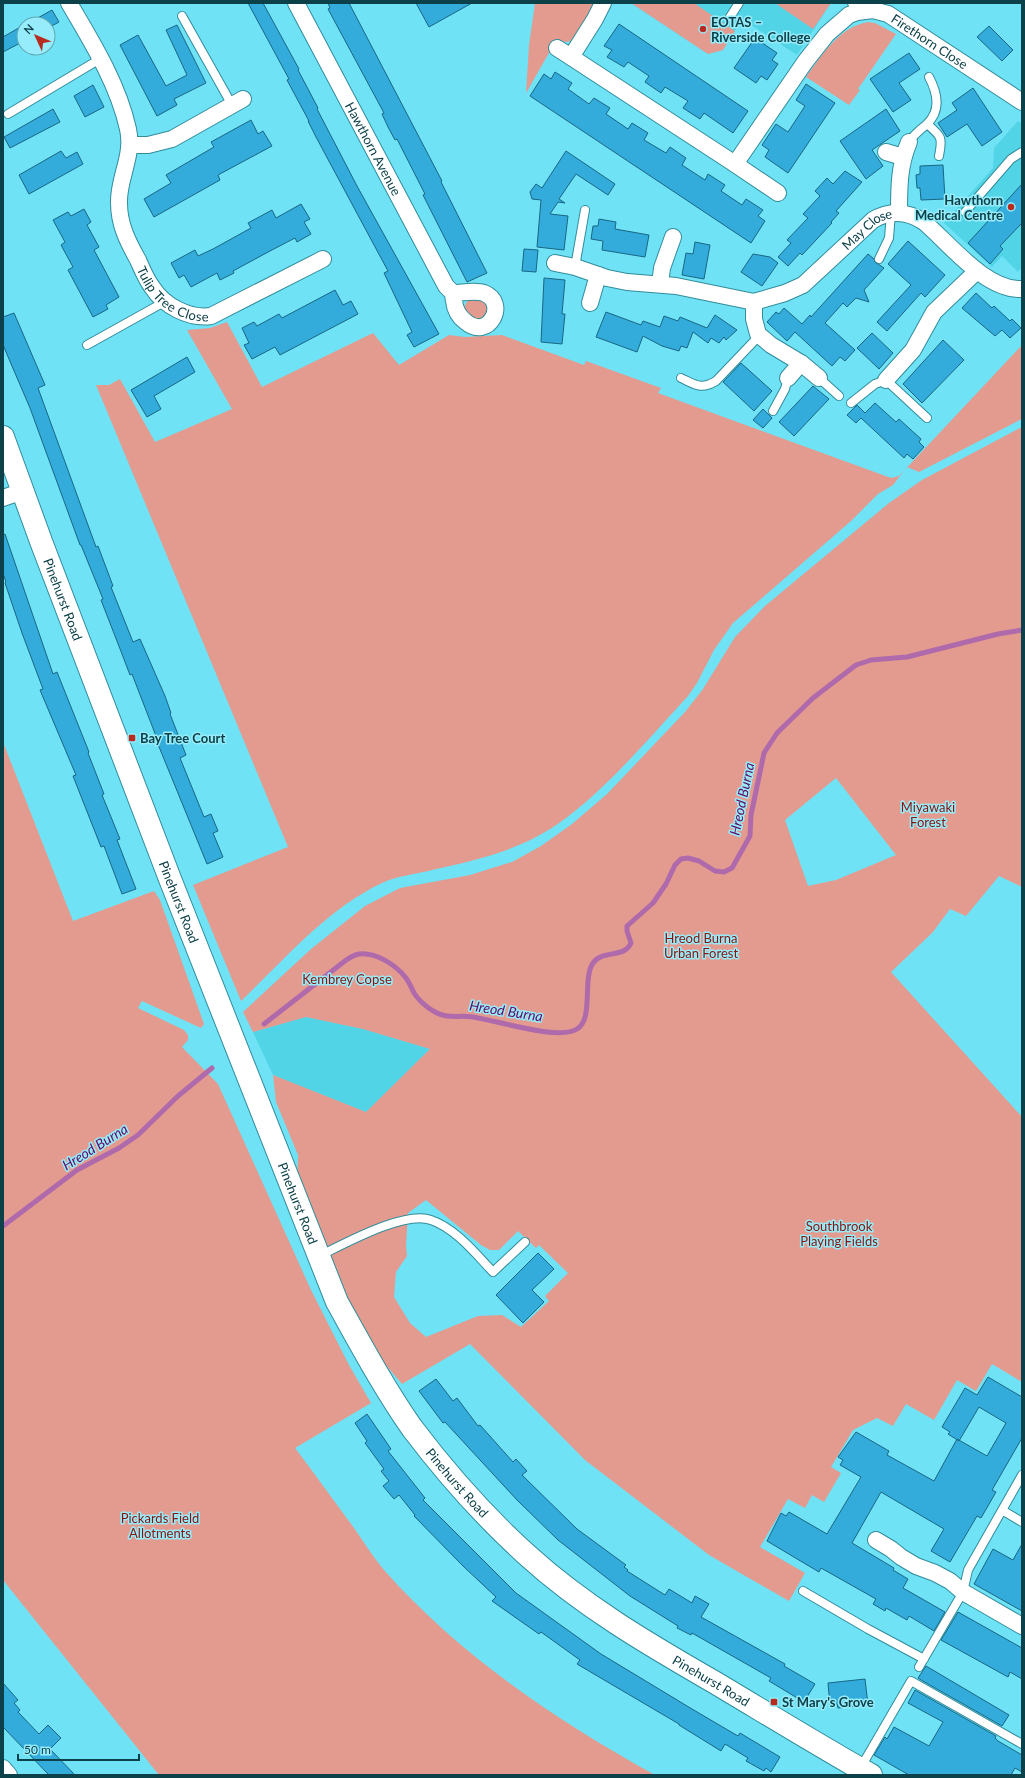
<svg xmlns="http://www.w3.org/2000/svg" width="1025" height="1778" viewBox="0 0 1025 1778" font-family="Lato,sans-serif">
	<rect width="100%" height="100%" fill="#6fe2f5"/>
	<path fill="#52d4e7" d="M631,3H831L797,55L742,19L723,50L708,54Z
		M1018,121L1022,124V267L1018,272L1002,256L992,267L944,223L993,168L994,148Z
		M306,1017L363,1029L430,1049L366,1112L273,1075L253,1032Z"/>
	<path fill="#e49b8f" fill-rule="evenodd" d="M535,3H594C590,12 577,41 567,42C564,42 560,40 557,39L526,93L529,45Z
		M631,3H694L735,31L723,50L708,54Z
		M775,3H831L813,29Z
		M868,22L875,23L896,34L858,89L860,90L849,105L806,77C822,55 839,27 868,22Z
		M478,297L487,305L488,316L474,321L464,309C466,300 470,299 478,297Z
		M227,322L262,387L373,333L399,365L449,335L465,337L502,335L584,365L586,361L661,388L658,393L891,478L899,476L1022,345V419L919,472L907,467L893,485L878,494L851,521L733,623L714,650L697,683L688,696C650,737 605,791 559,823C521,850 477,860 432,870C416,874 397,876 382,883C327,909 285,959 241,1001L193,885L288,847L96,385H109L120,379L155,442L232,409L187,330L210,328Z
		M1022,427V887L999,876L966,916L950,909L933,932L891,972L1022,1117V1382L992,1364L976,1391L957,1380L934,1420L906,1404L893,1426L877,1418L853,1430L831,1467L841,1473L824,1502L812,1495L805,1508L788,1499L760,1547L805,1573L789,1601L709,1555L585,1460L470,1344L402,1384L370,1347L341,1288L297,1186L298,1155L276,1102L273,1075L366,1112L430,1049L363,1029L306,1017L253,1032L243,1012L311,949L365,906L400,888L470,875L512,862L541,846L572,824L607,794L685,712L703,689L735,637L765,606L889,503L922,480ZM836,778L896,855L836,880L808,886L785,820ZM426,1200L481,1245L490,1250H499L518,1231L536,1248L539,1245L568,1273L545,1296L549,1301L521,1327L502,1315L478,1316L426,1337L410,1323L394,1297L396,1272L407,1256L406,1246L408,1213Z
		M3,742L73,921L154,891L160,900L204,1024L201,1028L142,1001L138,1008L184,1030L188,1035V1040L182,1047L218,1084L311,1290L349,1365L371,1403L295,1448C315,1474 334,1501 354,1528C364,1542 373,1557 384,1570C459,1655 556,1720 655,1775H159L3,1580Z"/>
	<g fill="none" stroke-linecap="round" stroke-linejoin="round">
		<path stroke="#af6aab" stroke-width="5" d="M264,1024L341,964C346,960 352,955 359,954C376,952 396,965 406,978C409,982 411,987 413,991C417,999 427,1008 435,1012C447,1019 460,1015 473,1017C495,1020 559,1041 577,1029C594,1019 582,979 593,963C603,949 624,959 631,943L627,931V926L653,903L666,884L675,865L681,859L688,858L699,861L715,871L724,872L732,868L750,836L751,815L764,753L777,733L813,698L856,665L871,660L907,657L998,634L1022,630
			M3,1226L77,1170L119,1148L138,1135L178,1096L212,1068"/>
	</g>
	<path fill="#33acdb" stroke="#196684" d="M248,3H263L299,69L298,70L318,108L317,109L357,186L439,334L414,347L407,335L412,332L384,273L388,271L316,137L308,121H309L287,80L289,79Z
		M328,3H349L442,181L441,182L487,273L467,282L423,195L425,194L397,139L395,140L388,127L382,114L384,113L328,9L330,8Z
		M416,3H472L429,27Z
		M52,10L59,22L48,28V24H27Z
		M619,24L748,111L733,133L704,113L700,119L683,108L688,101L665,87L661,93L645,82L649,76L628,62L624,67L607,57L612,50L604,46Z
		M24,25V41L3,52V37Z
		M177,25L206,83L174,99L177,105L157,116L120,45L138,35L166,86L187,75L166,30Z
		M989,26L1013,50L1002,61L977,37Z
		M755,38L777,53L772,60L778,64L767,80L761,76L756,83L734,68Z
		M909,53L920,69L899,83L911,100L893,112L870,79Z
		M555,72L572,83L568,89L589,104L594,98L610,108L606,114L628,129L632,123L648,133L644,140L666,153L670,147L686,158L682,165L705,180L708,174L725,185L721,191L742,205L746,199L763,210L758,216L765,221L751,243L530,96L544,74L551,79Z
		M806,84L835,103L788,173L765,157L769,150L762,145L776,124L788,132L805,106L796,100Z
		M93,85L104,107L85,117L74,96Z
		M973,88L1002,132L982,146L967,124L947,137L938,123L957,110L952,103Z
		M53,109L60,122L10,148L4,137Z
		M886,109L900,131L872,150L883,166L866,179L840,141Z
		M251,120L258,134L263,131L272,146L218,175L220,180L154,217L144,199L171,183L166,175L214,147L211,142Z
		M61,151L66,158L77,152L83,164L29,194L19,175Z
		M566,151L615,184L608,195L576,174L559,199L565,203L558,202L550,214L568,216L564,250L537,247L541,200L532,199L530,192L536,184L542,188Z
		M943,165L945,199L921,200L920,188H917L916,175L920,174V166Z
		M845,171L862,182L836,211L839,213L831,222L832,223L802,255L800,253L788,266L778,257L791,243L787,240L808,218L803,214L820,196L815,191L827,178L833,184Z
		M1022,184V223L1000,246L1003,249L990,264L968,243Z
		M301,204L310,219L304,222L311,234L297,242L295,238L270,251L233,271L234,273L220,280L217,273L191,287L184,275L179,278L171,263L195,250L198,256L213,249L251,228L248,223L272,210L276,218Z
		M84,209L91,222L87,225L99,247L94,250L119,297L106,305L108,309L93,317L68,270L73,267L61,245L65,242L53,220L68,212L71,216Z
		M599,219L616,222L615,229L649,235L645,257L602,250L603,241L591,239L593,226H598Z
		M908,241L945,275L925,297L921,293L887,331L877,322L911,285L888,264Z
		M695,242L710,245L704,279L682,275L686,253L693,254Z
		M524,249L538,250L536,272L522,271Z
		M753,254L770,257L778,263L762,286L741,272Z
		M868,254L874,259L875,262L884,268L864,290L869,302L856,298L847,307L843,303L825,323L855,350L845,361L840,357L832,366L795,332L787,341L767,322L776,312L779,314L784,308L802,324L810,315L811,317Z
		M544,278L565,280L562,314H565L562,344L541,342Z
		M335,290L343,305L351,301L358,314L280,355L275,347L252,359L244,345L249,343L242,328L254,322L257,326L279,314L282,318Z
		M976,293L992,308L994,306L1010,321L1012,319L1021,328L1010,338L1002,330L995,336L962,308Z
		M606,312L641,325L643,321L660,327L664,316L678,321L680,317L707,328L715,315L737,330L726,340L724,337L719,343L711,338L708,343L693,332L687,348L681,346L679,351L662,346L643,336L637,352L596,337Z
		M14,313L45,385L38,388L96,547L98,546L113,586L111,587L133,642L140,639L165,696L171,713L170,714L186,755L180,758L204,817L211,814L218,831L213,833L223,857L207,864L155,737L156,736L132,674L130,675L122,654L101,600L103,599L81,545H80L30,408L3,345V317Z
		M872,333L893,353L879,369L857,348Z
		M943,340L964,360L922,403L903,384Z
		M187,357L195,372L154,396L161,409L147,417L131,390Z
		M741,363L772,391L754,411L723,382Z
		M813,386L829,399L794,436L779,422Z
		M875,403L896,422L899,419L921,439L919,442L924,447L913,459L907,454L904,458L861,418L856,423L847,415L857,405L865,413Z
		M763,409L772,418L763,428L753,420Z
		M5,534L53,674L57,672L89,752L88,753L104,794L102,795L120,839L117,840L136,889L122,894L104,846L101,847L73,776L76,775L40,690L43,689L22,633L5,583L6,582L4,576L3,577V535Z
		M538,1253L554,1269L532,1290L544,1302L523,1323L496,1295Z
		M988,1377L1022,1397V1438L992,1490L996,1492L981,1518L977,1516L950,1562L931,1551L944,1529L881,1492L852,1543L894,1568L893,1570L908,1579L903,1588L945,1612L934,1631L909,1616L907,1620L886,1608L885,1611L873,1604L876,1599L821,1568L819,1572L767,1541L781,1513L786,1516L789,1512L827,1534L861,1477L840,1465L843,1460L838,1457L856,1432L889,1451L887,1455L934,1481L957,1439L987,1456L1006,1423L979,1407L959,1441L948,1434L950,1432L942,1427L965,1388L977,1395Z
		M436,1379L453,1401L457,1398L478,1426L480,1425L513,1462L516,1459L527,1471L522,1475L577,1529L626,1565L624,1567L628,1570L627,1571L665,1595L669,1589L692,1603L695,1596L709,1604L701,1617L785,1664L784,1666L815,1684L804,1702L769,1681L771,1678L692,1633L691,1635L677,1628L678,1626L630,1596L558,1540L517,1500L445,1422L443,1423L419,1391Z
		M367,1414L391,1449L388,1451L425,1498L423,1500L516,1593L601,1654L692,1709L738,1736L740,1733L780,1757L771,1772L766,1768L764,1771L746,1761L748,1758L725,1744L721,1751L679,1725V1724L577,1664L580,1660L541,1632L539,1634L492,1601L496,1597L463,1566L414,1516L415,1515L399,1495L394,1499L383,1486L389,1481L381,1471L384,1469L365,1443L367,1441L355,1423Z
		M1022,1544V1611L974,1584L993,1549L1013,1560Z
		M958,1612L1022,1648V1679L1010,1672L1008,1677L941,1640Z
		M926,1666L1009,1715L1002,1726L921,1680L918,1678Z
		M865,1679L868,1705L838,1708L837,1704L830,1705L828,1683Z
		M3,1683L18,1700L14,1703L20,1710L18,1712L39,1734L48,1725L61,1738L50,1749L75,1775H49L3,1727Z
		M915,1690L996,1736L995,1738L998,1741L1022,1755V1772L1015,1768L1011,1775H909L874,1755L885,1737L887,1739L894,1727L929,1746L943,1722L908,1703Z"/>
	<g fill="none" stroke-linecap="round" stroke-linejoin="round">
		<defs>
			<path id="lane" d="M852,3L857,12
				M182,16L232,105
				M730,17L739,3
				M8,114L100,59
				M927,124C941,136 943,137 939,156
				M909,142C914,134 920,130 927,124C942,110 937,92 929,77
				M965,212L1011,159L1022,152
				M879,259L889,238L891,213
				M575,267L585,210
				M87,345L166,301
				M681,378C696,385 701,390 716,381L759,336
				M819,378L839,396
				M851,403L875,384L886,380L927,418
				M773,411L785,389L788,378
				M319,1256C344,1244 405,1210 431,1220C455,1228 476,1254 493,1272L525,1242
				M1002,1510L1022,1522
				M803,1591L868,1629L924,1659
				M919,1667L963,1592L968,1570L1022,1475
				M861,1767L911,1681L1022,1744"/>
			<g id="street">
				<path id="s1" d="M69,3C92,42 118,84 128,129C134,156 118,178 119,203C119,225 128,242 138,260C142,269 146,279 152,287C164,306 189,319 211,316L323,259"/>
				<path id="s2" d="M296,3L446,286C448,288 450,290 452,292C454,295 453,298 454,301C455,310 459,317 466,322C488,341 509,303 484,293C475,290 462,293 453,293"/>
				<path id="s3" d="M603,3L595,19L571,57L735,164L805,62L827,34L849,15L857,12L873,10L888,14L1022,102"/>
				<path d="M557,48L571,57"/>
				<path d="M130,145H148L172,139L243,99"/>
				<path d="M886,152L903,157"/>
				<path d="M735,164L778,193"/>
				<path d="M899,213C899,188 899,165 909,142"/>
				<path id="s4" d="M555,263L575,267L607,278L627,282L676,286L754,302L785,293L803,285L873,220C890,210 908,211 924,222C950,244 986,291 1022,289"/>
				<path d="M660,284L662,268L673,237"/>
				<path d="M754,302V319L758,334L771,345L801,363L819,378"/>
				<path d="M590,303L598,275"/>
				<path d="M788,378L801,363"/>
				<path d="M886,380L913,350L934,312L977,271"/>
				<path d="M3,498L23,491"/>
				<path d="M876,1540L891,1549L901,1557L916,1566L935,1573L950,1581L963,1592L1022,1626"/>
				<path d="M3,1768L9,1775"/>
			</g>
			<g id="secondary">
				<path id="s5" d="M3,437L42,544L170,879L337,1302C361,1345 384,1388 412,1428C446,1473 485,1517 527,1555C583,1606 648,1644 714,1682C766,1713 818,1745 871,1775"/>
			</g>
		</defs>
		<use href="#lane" stroke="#328c9a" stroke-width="10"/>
		<use href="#street" stroke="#328c9a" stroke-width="18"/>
		<use href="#secondary" stroke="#328c9a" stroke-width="24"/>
		<use href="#lane" stroke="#fff" stroke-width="8"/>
		<use href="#street" stroke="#fff" stroke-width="16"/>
		<use href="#secondary" stroke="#fff" stroke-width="22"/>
	</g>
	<g fill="#b82a20" stroke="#96ecfa" stroke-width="1.5">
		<circle cx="703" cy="29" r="4"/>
		<circle cx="1011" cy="207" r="4"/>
		<rect x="128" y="734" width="8" height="8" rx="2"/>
		<rect x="770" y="1698" width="8" height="8" rx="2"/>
	</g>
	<g text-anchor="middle" stroke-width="3" stroke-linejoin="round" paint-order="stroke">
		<g font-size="13" font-weight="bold" fill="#0d4149" stroke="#96ecfa" text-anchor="start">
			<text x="711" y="27">EOTAS –<tspan x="711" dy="15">Riverside College</tspan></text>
			<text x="1003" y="205" text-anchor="end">Hawthorn<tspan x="1003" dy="15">Medical Centre</tspan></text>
			<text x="140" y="743">Bay Tree Court</text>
			<text x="782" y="1707">St Mary's Grove</text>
		</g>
		<g font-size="13" fill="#0d4149" stroke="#96ecfa">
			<text dy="5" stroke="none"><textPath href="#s3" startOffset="537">Firethorn Close</textPath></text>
			<text dy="5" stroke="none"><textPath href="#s2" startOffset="165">Hawthorn Avenue</textPath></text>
			<text dy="5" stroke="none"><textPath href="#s4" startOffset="341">May Close</textPath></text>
			<text dy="5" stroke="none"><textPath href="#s1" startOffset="328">Tulip Tree Close</textPath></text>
			<text dy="5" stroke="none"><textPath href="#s5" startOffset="173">Pinehurst Road</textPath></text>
			<text dy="5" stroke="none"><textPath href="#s5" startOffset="497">Pinehurst Road</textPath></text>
			<text dy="5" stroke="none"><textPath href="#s5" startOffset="821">Pinehurst Road</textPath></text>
			<text dy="5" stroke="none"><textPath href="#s5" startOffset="1145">Pinehurst Road</textPath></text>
			<text dy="5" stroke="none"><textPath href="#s5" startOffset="1469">Pinehurst Road</textPath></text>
		</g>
		<g font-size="13" fill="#89120c" stroke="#96ecfa">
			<text x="928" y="812">Miyawaki<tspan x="928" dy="15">Forest</tspan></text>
			<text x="701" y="943">Hreod Burna<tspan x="701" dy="15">Urban Forest</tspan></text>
			<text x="347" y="984">Kembrey Copse</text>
			<text x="839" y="1231">Southbrook<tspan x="839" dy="15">Playing Fields</tspan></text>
			<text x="160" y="1523">Pickards Field<tspan x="160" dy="15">Allotments</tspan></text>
		</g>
		<g font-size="14" font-style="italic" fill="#620861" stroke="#96ecfa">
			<text transform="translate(742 799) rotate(-78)" y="5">Hreod Burna</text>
			<text transform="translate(506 1011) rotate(9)" y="5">Hreod Burna</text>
			<text transform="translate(95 1147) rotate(-32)" y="5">Hreod Burna</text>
		</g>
	</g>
	<rect width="1025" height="1778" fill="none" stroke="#0d4149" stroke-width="8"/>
	<g transform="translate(36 36) rotate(314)"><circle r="19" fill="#96ecfa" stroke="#5fa8b3"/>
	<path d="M0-3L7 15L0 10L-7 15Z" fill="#b82a20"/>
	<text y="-6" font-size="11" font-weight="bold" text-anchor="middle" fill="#0d4149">N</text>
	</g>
	<path d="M18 1754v6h121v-6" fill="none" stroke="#0d4149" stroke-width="2"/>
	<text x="24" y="1754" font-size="12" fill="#0d4149" stroke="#96ecfa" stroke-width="3" paint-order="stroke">50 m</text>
</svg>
